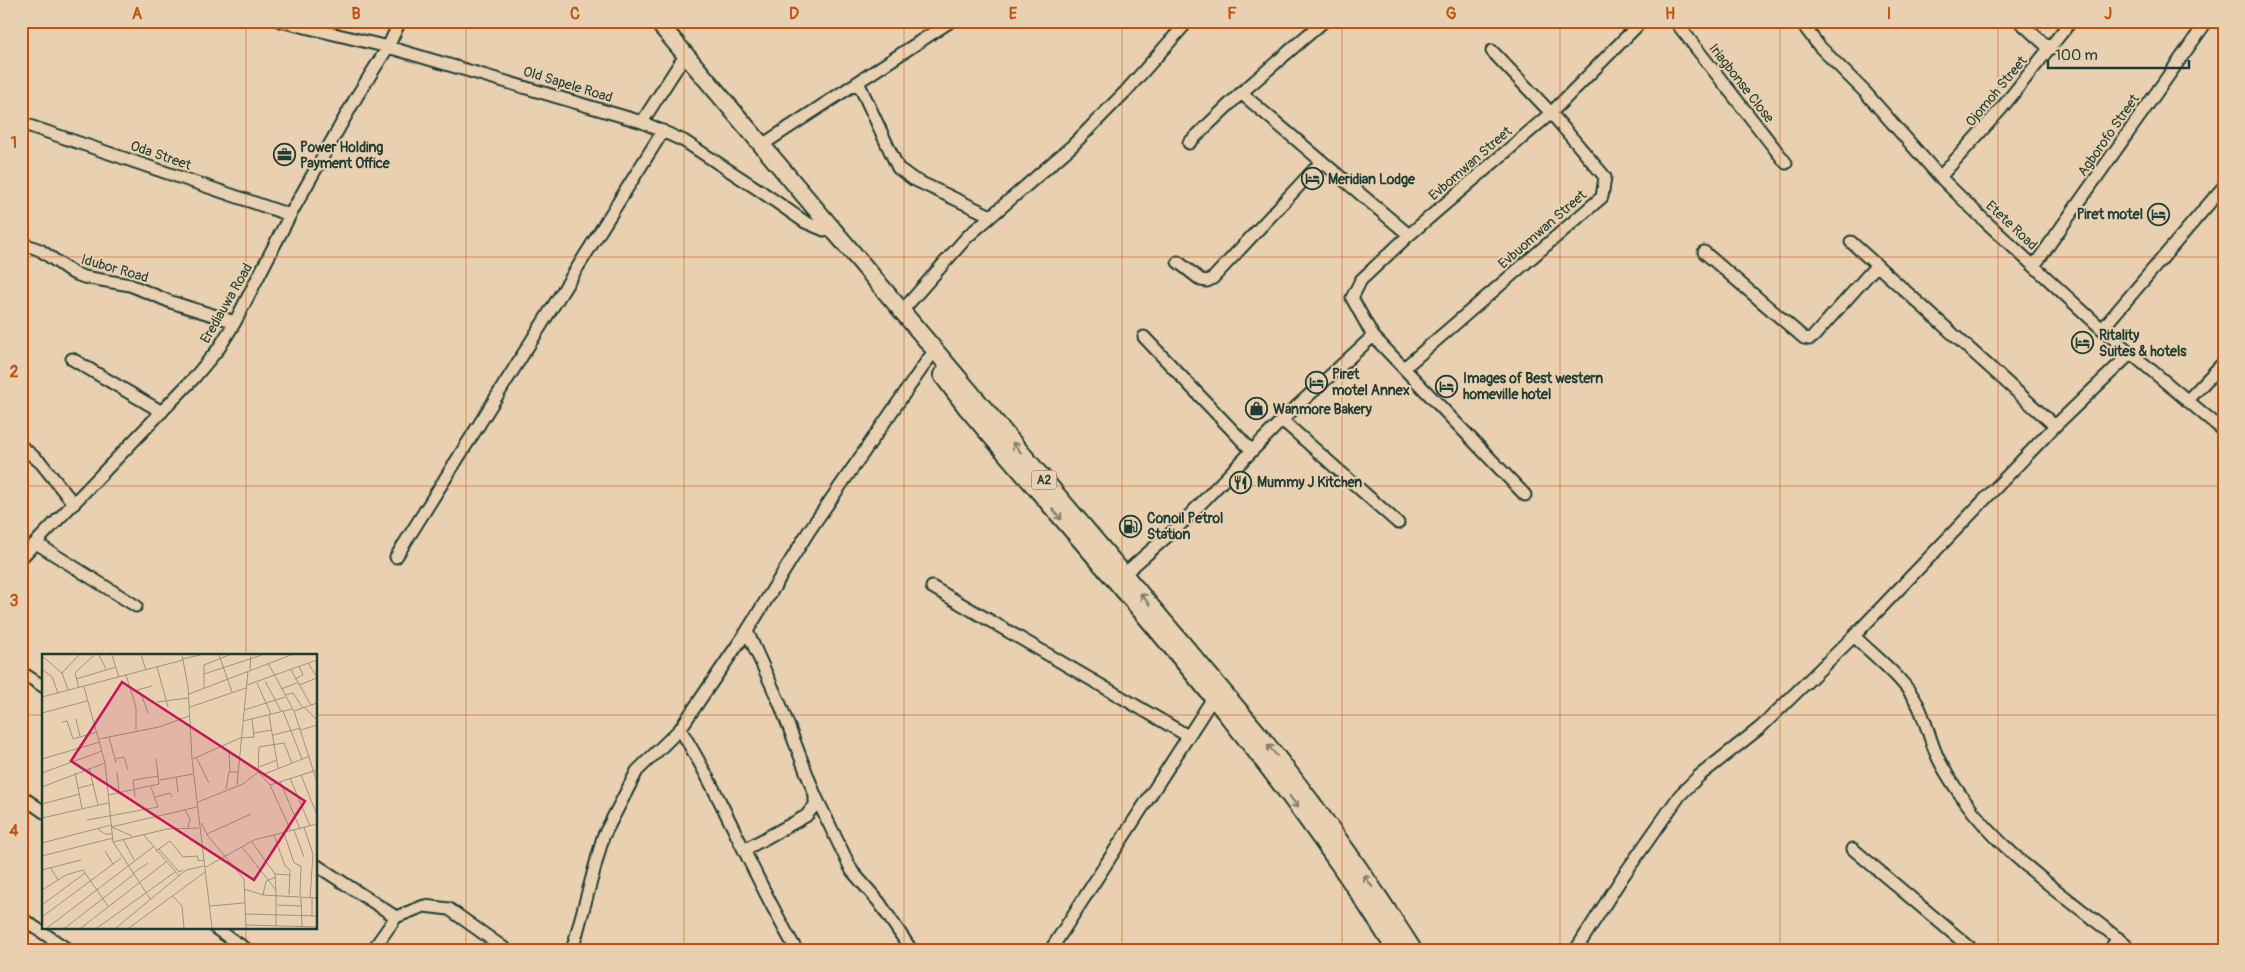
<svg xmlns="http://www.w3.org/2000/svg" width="2245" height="972" viewBox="0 0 2245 972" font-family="Pangolin,sans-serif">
	<rect width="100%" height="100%" fill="#e9d0b1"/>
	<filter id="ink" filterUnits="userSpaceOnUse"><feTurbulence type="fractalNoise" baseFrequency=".02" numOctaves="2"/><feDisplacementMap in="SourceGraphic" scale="10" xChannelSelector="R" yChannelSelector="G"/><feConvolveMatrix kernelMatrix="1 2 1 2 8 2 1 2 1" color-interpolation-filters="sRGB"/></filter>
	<g filter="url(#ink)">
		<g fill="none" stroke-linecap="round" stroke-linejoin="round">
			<defs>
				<path id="minor" d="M280,21L388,47L642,122L684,141L759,190L805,222L824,230
					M1324,21L1241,93L1409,235
					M1675,21L1786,163
					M1800,21L1819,46L1865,92L1940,177L1985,221L2102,329L2224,431
					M2019,21L2050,49
					M858,82L898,168L913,179L991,216
					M642,122L680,63
					M21,123L290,215
					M1189,143L1241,93
					M762,145L951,21
					M1940,177L2001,109L2071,21
					M1851,242L2055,426
					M21,243L40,250L73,273L84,277L130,285L171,302L235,322
					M1704,252L1804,338L1809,339L1813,337L1877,265
					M1178,262L1201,280L1207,281L1213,278L1322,161
					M2034,266L2207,21
					M902,311L967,237L1072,146L1126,91L1188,21
					M2102,329L2224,186
					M1144,337L1252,451
					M72,359L162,412
					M1404,368L1602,197L1605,177L1551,113L1492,51
					M2187,401L2224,362
					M1282,420L1398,523
					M21,446L41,463L74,504
					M1525,495L1373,336L1352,298L1361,280L1409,235L1551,113L1642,21
					M36,543L136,606
					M396,557L663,131
					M21,558L194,378L219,348L235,322L290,215L357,96L388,47L400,21
					M1124,574L1179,526L1282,420L1373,336
					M932,587L1188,736
					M1854,636C1875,657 1904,678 1918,705C1925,719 1929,736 1935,751C1941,766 1952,783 1962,797C2006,860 2074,901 2133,951
					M21,672L44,687
					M680,729C724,800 754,879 797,951
					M815,795L852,871L879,902L912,951
					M21,796L44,812
					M1853,849L1974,951
					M744,850L806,816L815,805V795L780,704L747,631
					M316,865L396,917
					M21,918L70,951
					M215,928L249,951
					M372,951L396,917L424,906L449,909L508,951
					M572,951L603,837L637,771L680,729L747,631L809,531L929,358
					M1050,951L1213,698
					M1575,951L1623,876L1680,795L1699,776L1761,727L1854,636L2055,426L2130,354
					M2109,951L2118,938"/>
				<path id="highway" d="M657,21L1253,727C1311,798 1365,874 1414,951
					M942,375L966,407C1116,583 1274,754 1396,951"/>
			</defs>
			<use href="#minor" stroke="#1f3d34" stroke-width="15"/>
			<use href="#highway" stroke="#1f3d34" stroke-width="20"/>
			<use href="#minor" stroke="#e9d0b1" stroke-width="11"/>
			<use href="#highway" stroke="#e9d0b1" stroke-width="16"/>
		</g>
		<defs><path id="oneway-shaft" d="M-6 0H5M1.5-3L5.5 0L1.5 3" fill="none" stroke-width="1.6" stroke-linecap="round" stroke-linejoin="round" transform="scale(1.25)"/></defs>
		<g stroke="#7a7f6c">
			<use href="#oneway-shaft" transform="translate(1017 448) rotate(-130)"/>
			<use href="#oneway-shaft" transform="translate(1057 514) rotate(50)"/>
			<use href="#oneway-shaft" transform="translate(1145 599) rotate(-130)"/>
			<use href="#oneway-shaft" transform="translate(1272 750) rotate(-129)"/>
			<use href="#oneway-shaft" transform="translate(1294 802) rotate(54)"/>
			<use href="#oneway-shaft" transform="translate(1368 881) rotate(-126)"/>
		</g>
	</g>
	<path fill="none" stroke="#c05314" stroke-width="1" stroke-opacity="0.55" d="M246,21V656M466,21V951M684,21V951M904,21V951M1122,21V951M1342,21V951M1560,21V951M1780,21V951M1998,21V951M21,257H2224M21,486H2224M21,715H44M316,715H2224M246,928V951"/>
	<defs>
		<symbol id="office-ring" viewBox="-11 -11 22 22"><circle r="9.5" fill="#e9d0b1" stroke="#1f3d34" stroke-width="1.5"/><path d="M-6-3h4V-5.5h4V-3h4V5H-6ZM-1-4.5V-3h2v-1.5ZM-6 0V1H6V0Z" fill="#1f3d34"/></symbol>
		<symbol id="hotel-ring" viewBox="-11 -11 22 22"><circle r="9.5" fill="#e9d0b1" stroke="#1f3d34" stroke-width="1.5"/><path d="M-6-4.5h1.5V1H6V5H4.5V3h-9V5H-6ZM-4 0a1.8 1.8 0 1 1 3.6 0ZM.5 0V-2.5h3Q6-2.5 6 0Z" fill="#1f3d34"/></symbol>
		<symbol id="shop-ring" viewBox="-11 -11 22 22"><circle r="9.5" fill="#e9d0b1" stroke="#1f3d34" stroke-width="1.5"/><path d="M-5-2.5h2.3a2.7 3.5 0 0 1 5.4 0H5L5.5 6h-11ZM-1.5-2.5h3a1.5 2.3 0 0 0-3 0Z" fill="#1f3d34"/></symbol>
		<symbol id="restaurant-ring" viewBox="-11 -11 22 22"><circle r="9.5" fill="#e9d0b1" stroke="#1f3d34" stroke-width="1.5"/><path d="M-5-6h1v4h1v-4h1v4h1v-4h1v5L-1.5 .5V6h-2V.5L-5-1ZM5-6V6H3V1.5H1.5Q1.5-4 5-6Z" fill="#1f3d34"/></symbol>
		<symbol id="fuel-ring" viewBox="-11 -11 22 22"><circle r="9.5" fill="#e9d0b1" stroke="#1f3d34" stroke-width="1.5"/><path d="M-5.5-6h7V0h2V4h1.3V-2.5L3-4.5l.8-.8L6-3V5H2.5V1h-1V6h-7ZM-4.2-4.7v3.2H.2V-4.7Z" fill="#1f3d34"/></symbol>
	</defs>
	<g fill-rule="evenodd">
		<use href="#office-ring" x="272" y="142" width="25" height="25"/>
		<use href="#hotel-ring" x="1300" y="166" width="25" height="25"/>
		<use href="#hotel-ring" x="2146" y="202" width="25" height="25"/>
		<use href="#hotel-ring" x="2070" y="330" width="25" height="25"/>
		<use href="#hotel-ring" x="1304" y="370" width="25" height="25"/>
		<use href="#hotel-ring" x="1434" y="374" width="25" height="25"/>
		<use href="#shop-ring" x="1244" y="396" width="25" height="25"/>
		<use href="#restaurant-ring" x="1228" y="470" width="25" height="25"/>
		<use href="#fuel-ring" x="1118" y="514" width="25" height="25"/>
	</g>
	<g text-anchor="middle" stroke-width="4" stroke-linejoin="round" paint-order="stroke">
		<rect fill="#e9d0b1" stroke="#5c695a" stroke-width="1" x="1031.5" y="470.5" width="25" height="19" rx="4"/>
		<g font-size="12" font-weight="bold" fill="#1f3d34">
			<text x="1044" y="484">A2</text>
		</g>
		<g font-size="14" fill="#1f3d34" stroke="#e9d0b1">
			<text transform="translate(1742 83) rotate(52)" y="5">Iriagbonse Close</text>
			<text transform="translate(568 84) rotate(17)" y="5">Old Sapele Road</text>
			<text transform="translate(1996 91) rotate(-50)" y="5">Ojomoh Street</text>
			<text transform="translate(2108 135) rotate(-55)" y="5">Agborofo Street</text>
			<text transform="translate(161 155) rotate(19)" y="5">Oda Street</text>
			<text transform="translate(1470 163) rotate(-41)" y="5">Evbomwan Street</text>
			<text transform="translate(2012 225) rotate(43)" y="5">Etete Road</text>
			<text transform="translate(1542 229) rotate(-41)" y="5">Evbuomwan Street</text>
			<text transform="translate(115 268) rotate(16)" y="5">Idubor Road</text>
			<text transform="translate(226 303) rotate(-60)" y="5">Erediauwa Road</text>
		</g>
		<g font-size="14" font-weight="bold" fill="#1f3d34" stroke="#e9d0b1" text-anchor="start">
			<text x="300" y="152">Power Holding<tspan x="300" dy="16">Payment Office</tspan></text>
			<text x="1328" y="184">Meridian Lodge</text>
			<text x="2143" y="219" text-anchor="end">Piret motel</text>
			<text x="2099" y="340">Ritality<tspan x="2099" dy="16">Suites &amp; hotels</tspan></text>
			<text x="1332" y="379">Piret<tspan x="1332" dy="16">motel Annex</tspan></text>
			<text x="1463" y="383">Images of Best western<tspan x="1463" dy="16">homeville hotel</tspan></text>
			<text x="1273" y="414">Wanmore Bakery</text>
			<text x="1257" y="487">Mummy J Kitchen</text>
			<text x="1147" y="523">Conoil Petrol<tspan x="1147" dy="16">Station</tspan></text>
		</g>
	</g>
	<g transform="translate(42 654)">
		<rect width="275" height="275" fill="#e9d0b1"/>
		<path fill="none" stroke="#98957f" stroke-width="1" d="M57,1L64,15M70,1L77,23M99,1L104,16M140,1L146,33L150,105L170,274M177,1L190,38M0,2L20,19L26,36M140,5L158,1M226,9L252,57L275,128M266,9L275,23M115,13L126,53M0,15L10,23L16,39M208,16L209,1M249,16L269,51M20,19L37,1M162,20L220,1M84,21L94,53V76M34,25L74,13M253,25L261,21L257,12M223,27L239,57M215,29L229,60M205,31L275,6M257,31L275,24M42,33L63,109L71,188L109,246M37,34L33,19L52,1M162,34V11L187,1M239,35L255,29M93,36L100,42L106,59M92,37L110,32M147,40L249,1M243,41L251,39L261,54M0,43L141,6M115,48L146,44M148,53L204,34M262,53L275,66M202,56L243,43M241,57L260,105M252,57L275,49M0,59L45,47M227,61L236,114M34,65L38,82M201,67L250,55M20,68L25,67L31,85L55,78M259,76L275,71M212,79L230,76M231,81L259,74M67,83L74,109M57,85L117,73L147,62M187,96L188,118M154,103L167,129M0,105L58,88M73,105L82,103L86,116M151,105L198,84L212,83L210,65M217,113L235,106M47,114L56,151M75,118L77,138M0,119L60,97M33,119L40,154M220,121L268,102M259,121L275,161M134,123L136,138M248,124L268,172M118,126L151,120M238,127L258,175M195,131L206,17M228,131L275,116M0,133L63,109M36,134L52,130M184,135L187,118H196M66,141L117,130L114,105M93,143L91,126L117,122M113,143L128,139L130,143M156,148L201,130L216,118M0,150L38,140M143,156L148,165L146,174M0,164L66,149M45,166L116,153L109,133M159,169L166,182L202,225L204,274M69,173L155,153M70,173L90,182M262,173L271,200L268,244M56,175L63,180H70M252,176L262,203M249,177L228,131L216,118L217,93L242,89L250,109M242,179L252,209L259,212L258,242M101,180L137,222M165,180L209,160M232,181L243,212L248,216L247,241M81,185L92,206M71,188L125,175L157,174M210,188L233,220L234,236M0,189L69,171M200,193L234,236V272M117,195L137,218L141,216M63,197L71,210M114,197L128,187L141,203L155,202L157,207L162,206M0,202L71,184M8,213L16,226M164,213L212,186L275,170M0,216L39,206M90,220L106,209M233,220L248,221M202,235L221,241L275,244M0,236L24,221L41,216L66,252M221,241L224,227L234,223M131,242L140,252L142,274M259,243L260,273M270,244V262M0,251L43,219M235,251L260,252M168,252L202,249M204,260L275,262M0,263L79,204M204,271L275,273M5,274L111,193M23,274L91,221M39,274L124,208M55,274L133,218M74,274L144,216L162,212M87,274L163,218"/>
		<path fill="#c2185b" fill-opacity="0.15" stroke="#c2185b" stroke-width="2.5" d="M80,28L263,147L212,226L29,107Z"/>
		<rect width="275" height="275" fill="none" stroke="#1f3d34" stroke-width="2.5"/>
	</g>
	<rect width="2245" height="972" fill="none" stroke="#e9d0b1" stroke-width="55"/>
	<path d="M2048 60v8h141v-8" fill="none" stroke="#1f3d34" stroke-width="2.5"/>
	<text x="2055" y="60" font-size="15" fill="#1f3d34" stroke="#e9d0b1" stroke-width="4" paint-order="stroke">100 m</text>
	<rect x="28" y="28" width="2190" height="916" fill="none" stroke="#c05314" stroke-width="2"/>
	<g font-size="16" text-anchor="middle" font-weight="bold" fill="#c05314">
		<text x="137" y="19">A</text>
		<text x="356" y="19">B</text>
		<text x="575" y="19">C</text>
		<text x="794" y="19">D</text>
		<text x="1013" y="19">E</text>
		<text x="1232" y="19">F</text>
		<text x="1451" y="19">G</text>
		<text x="1670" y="19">H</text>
		<text x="1889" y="19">I</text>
		<text x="2108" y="19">J</text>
		<text x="14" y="148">1</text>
		<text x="14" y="377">2</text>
		<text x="14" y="606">3</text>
		<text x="14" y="836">4</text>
	</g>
</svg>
